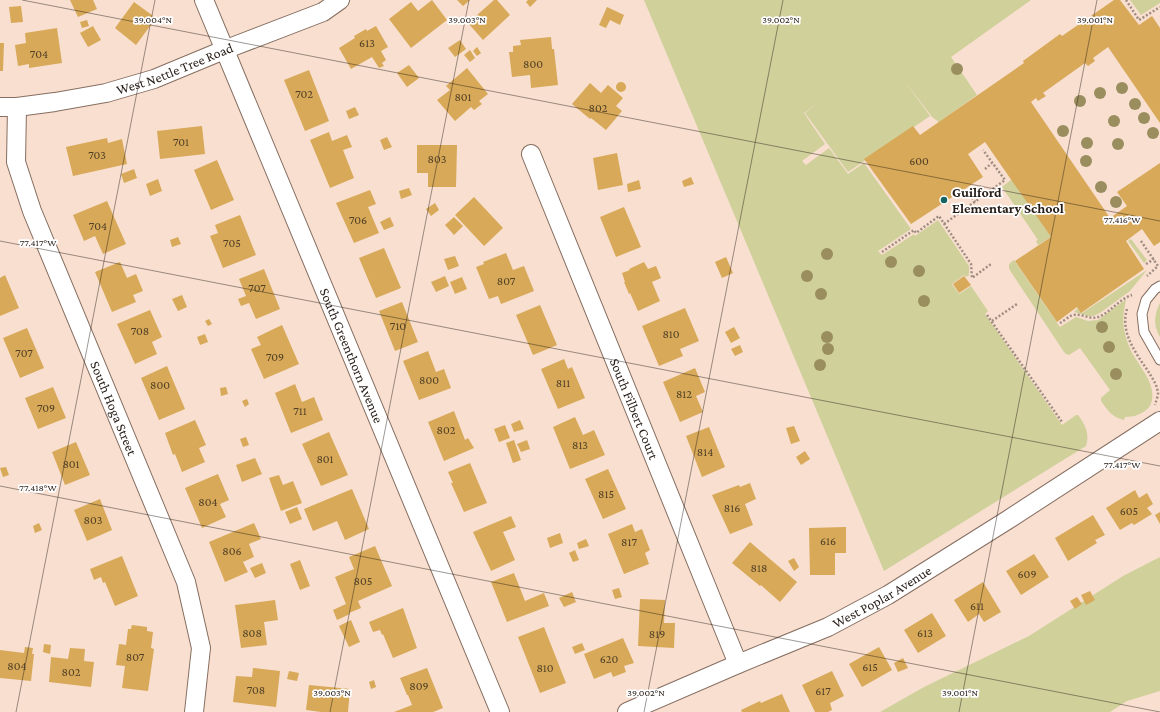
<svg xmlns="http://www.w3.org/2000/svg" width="1160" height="712" viewBox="0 0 1160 712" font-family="'Crimson Pro',serif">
	<rect width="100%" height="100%" fill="#f9dfd0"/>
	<path fill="#d0d09b" d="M644,0H1031L951,57L977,95L939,122L932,117L904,80L930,116L848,172L805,113L818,103L804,113L825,144L802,161L806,165L829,148L848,174L864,163L911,229L878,251L882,255L914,234L915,236L938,220L969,266V275L966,277L964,275L952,284L959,294L971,286L988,311L985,314L1062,425L1076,415H1078C1085,424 1090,434 1086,446L884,571Z
		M1130,0H1160V3L1141,15Z
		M1012,179L1051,237L1038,245L1036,241L1038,240L1002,187Z
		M1131,239L1147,260L1144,263L1128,241Z
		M1014,260L1060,327L1076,317L1088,321L1098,320L1125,300H1126C1122,318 1122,328 1129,346C1136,365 1160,384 1150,406C1144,414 1134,417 1125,417L1124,420C1112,417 1108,411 1101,401V398L1110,390L1080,348L1069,355L1066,354L1064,352L1011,272L1009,268V264Z
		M1147,270L1130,291L1100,313L1093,316H1088L1074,312L1078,308L1082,313Z
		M1160,303V337C1153,325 1154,315 1160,303Z
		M1160,557V691L1127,701L1110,712H880L924,687L1029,636L1123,576Z"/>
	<path fill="#d7a958" d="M70,0H93L97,9L78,17Z
		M432,0L447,20L411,48L389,19L411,2L418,11Z
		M457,0H470L463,6Z
		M494,0H497L510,15L483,40L468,23Z
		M528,0H537L530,7L526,2Z
		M1114,0H1120L1139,25L1152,16L1160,28V123L1108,47L1093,58L1095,61L1088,66L1085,63L1043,93L1046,96L1038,101L1036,98L1031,102L1110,218L1127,206L1117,192L1160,163V242L1154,246L1142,229L1126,241L1144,269L1081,313L1077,307L1057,322L1015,261L1051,237L985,142L968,154L983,177L911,224L864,159L913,126L920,135L1024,63L1023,61L1060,34L1062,36Z
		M134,2L156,18L136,45L115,28Z
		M21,6L23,22L11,23L9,7Z
		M607,7L624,15L620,25L610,20L606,28L599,25Z
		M87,20L89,26L82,28L80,22Z
		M93,26L101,40L88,47L80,33Z
		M376,26L388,47L381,51L386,60L382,63L384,66L379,68L372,57L351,69L339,48L355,38L354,36L366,29L367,31Z
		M57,28L62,63L29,68V64L18,66L15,45L26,43L25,33Z
		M551,37L552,49H554L558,85L531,88L530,75L512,77L509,52H513V46L521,45L520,40Z
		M460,40L466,49L455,57L448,48Z
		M0,43H4L3,71H0Z
		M477,47L481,53L477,56L473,51Z
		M470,50L475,58L470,62L464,55Z
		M409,65L419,78L407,87L397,73Z
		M467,68L488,94L479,101L482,104L474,110L471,107L455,121L437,100L450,90L446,86Z
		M309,70L329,121L305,131L284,80Z
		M616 87a5 5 0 1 1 10 0a5 5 0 1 1-10 0Z
		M590,83L601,93L608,85L623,98L616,106L622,111L606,130L591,118L590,119L572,104Z
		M355,107L359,115L349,119L346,111Z
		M202,126L205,154L160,159L157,131Z
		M329,132L332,141L347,135L352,147L343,150L354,178L330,188L310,140Z
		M387,137L392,147L384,150L380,140Z
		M107,138L108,143L122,139L127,164L73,176L66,147Z
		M417,145H457L456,187H428V173H417Z
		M617,153L623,185L598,190L593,158Z
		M217,160L234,200L211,210L194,170Z
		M134,169L137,178L124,183L121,174Z
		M691,177L694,184L684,187L682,181Z
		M158,179L162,191L150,196L146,184Z
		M639,180L641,189L628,192L627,184Z
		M409,188L412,195L401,199L399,191Z
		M370,190L376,204L368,207L379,233L354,243L336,203Z
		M474,197L503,228L484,246L455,215Z
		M107,201L126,244L103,254L95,236L84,241L73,215Z
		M435,203L439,210L431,216L426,209Z
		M624,207L641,247L616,257L600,217Z
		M240,215L256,255L223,268L210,236L218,233L215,225Z
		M390,217L394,226L384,230L380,222Z
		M454,217L463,226L454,235L445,225Z
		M178,237L181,244L172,247L170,240Z
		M384,248L401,288L376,298L359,258Z
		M506,253L513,270L524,266L534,291L501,304L498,296L489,299L476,267L484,264L483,262Z
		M455,256L459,266L448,270L444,259Z
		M726,257L733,273L722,278L715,262Z
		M120,262L127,278L136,274L143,291L133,295L136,302L112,312L95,272Z
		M644,262L648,269L656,266L661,278L652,282L660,301L638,311L630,293L629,294L624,282H625L622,273L630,270L629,269Z
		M264,269L280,309L256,319L249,303L241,306L238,299L246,296L239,279Z
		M5,275L19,308L0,316V278Z
		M445,276L449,286L436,292L431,282Z
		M964,276L971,285L959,293L953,284Z
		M462,277L467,289L455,294L450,282Z
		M182,295L187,307L178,311L172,299Z
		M402,302L418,342L395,351L379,311Z
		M540,305L557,345L533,355L516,315Z
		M685,308L699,341L680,349L683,356L659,366L642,326Z
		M150,310L162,337L152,342L157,354L135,364L117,324Z
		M209,319L212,324L208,326L205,321Z
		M282,325L299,364L264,379L251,349L261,345L257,337Z
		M734,327L740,338L731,343L725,332Z
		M27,328L44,368L20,378L3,338Z
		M205,334L208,342L200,345L197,337Z
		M740,345L743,352L735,356L731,349Z
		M428,351L436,372L444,369L451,388L419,400L403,361Z
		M564,359L568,369L572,367L585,398L558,409L541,369Z
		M167,366L185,409L159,420L141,378Z
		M695,368L705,392L696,396L703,412L680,422L663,382Z
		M295,384L302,402L314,397L323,420L291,433L275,393Z
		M53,387L66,418L38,429L25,398Z
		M226,387L228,394L221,396L220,388Z
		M247,399L249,404L245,407L242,401Z
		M454,411L465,440L468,438L474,448L444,461L428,422Z
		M575,417L583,435L594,430L605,455L570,469L553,427Z
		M195,420L206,445L199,448L205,462L182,472L175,454L173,455L165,433Z
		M520,420L524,429L514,432L511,424Z
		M505,425L510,438L499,442L494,429Z
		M794,426L800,441L791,444L786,428Z
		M709,427L725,467L702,477L686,436Z
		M329,432L348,475L321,486L302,444Z
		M246,437L249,445L243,447L240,439Z
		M514,440L521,460L513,463L506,443Z
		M527,440L530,449L521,452L517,444Z
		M76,442L90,475L65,485L52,452Z
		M805,451L810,459L801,465L796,457Z
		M255,458L262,474L242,482L236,465Z
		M470,463L487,503L464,512L451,483H453L448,472Z
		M6,467L9,475L3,477L0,468Z
		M608,469L626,509L603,519L585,479Z
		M218,474L229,500L220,504L226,517L202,528L185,488Z
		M279,475L283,485L293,481L302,503L281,511L269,478Z
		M750,483L756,499L745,504L753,525L730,534L712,495L739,485L740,487Z
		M352,489L369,529L345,540L337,521L313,531L304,509Z
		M1135,490L1139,498L1147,493L1153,504L1147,508L1152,514L1134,525L1132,523L1120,530L1106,508Z
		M100,499L112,530L87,541L74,510Z
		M297,507L302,519L290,524L285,512Z
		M1160,512V524L1155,515Z
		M1093,515L1105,535L1095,540L1097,543L1068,561L1055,538Z
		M511,516L516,527L503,532L515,560L491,571L473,532Z
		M39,523L42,530L35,533L33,526Z
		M254,523L261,539L249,544L254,557L243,562L248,572L225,582L209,542Z
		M632,524L635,532L642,529L650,550L645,553L649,564L624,574L608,534Z
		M846,527V553H835V575H810L809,528Z
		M560,533L563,543L550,548L547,538Z
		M586,539L589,546L579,549L577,543Z
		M750,542L797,582L780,602L761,585L760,586L732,563Z
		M375,546L392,586L358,601L361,608L349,613L350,614L337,620L333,610L346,604L335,577L354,569L349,557Z
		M575,550L579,560L573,562L569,553Z
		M1034,554L1049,577L1021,595L1006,571Z
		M122,556L138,596L115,606L105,582L103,583L101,577L94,580L90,569Z
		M794,558L799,567L794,571L788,561Z
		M300,560L310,586L300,590L290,564Z
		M262,563L266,573L255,578L250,568Z
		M514,573L525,601L544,593L549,606L507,622L491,582Z
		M983,582L1001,612L984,622L979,614L968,622L954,600Z
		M619,588L622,597L615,599L612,590Z
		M1090,591L1095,600L1086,605L1081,595Z
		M572,592L576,602L564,607L559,598Z
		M1077,597L1082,604L1075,609L1070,601Z
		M640,599L665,600L664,623H675L674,648L638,646Z
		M275,600L278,620L264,622L267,645L241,648L235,605Z
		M403,608L417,648L393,658L383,634L382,635L380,630L373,632L369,622Z
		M932,613L946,636L918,653L904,630Z
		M351,620L360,642L349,647L339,626Z
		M132,625L147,627V631L153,632L151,648L154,649L148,691L122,688L125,666L116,665L119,644L126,645L128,629H131Z
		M544,627L566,683L540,693L518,637Z
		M623,638L634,663L624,666L626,672L613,677L611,672L594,679L584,654Z
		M582,643L585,650L575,654L572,647Z
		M44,644L51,645L50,654L43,652Z
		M25,647L33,648L32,654H34L31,681L0,678V650L24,653Z
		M879,647L892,670L862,687L849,664Z
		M70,648L85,649L84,661L94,662L91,687L49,682L51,657L68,659Z
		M903,658L908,668L898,672L894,663Z
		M253,668L280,671L276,707L233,702L236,676L252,677Z
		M427,668L443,708L433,712H394L412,705L408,695H407L400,678Z
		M289,671L299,673L297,681L287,679Z
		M832,671L844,696L830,703L832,710L828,712H815L802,685Z
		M374,680L376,687L371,689L369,682Z
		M309,685L350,689L348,712H321L306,710Z
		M782,694L790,712H742L741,710L760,701L761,703Z"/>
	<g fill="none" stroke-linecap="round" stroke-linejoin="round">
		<defs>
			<path id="service" d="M1160,286L1155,289L1146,300L1142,314L1144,332L1160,360"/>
			<g id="minor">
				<path id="s1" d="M204,0L500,712"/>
				<path id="s2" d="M0,107H17L55,102L106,93L154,79L224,50L323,12L340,0"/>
				<path id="s3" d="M17,107L16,162L32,211L186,582L201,648L194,712"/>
				<path id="s4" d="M531,154L738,664"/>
				<path id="s5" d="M627,712L738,664L828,627L888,595L1006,521L1160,421"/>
			</g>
		</defs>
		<use href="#service" stroke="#856e61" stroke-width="11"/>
		<use href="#minor" stroke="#856e61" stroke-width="20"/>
		<path stroke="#a08d82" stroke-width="2.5" stroke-dasharray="2 2" stroke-linecap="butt" d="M1126,0L1139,20L1160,7
			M985,169L992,163
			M980,186L985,194
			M970,194L975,202
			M944,224L1005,180L983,150
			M1141,241L1158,266L1147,276
			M882,252L914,230L916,233L939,216L971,264L972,278L991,264
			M1146,264L1154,259
			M1127,309C1120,332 1135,352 1148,371C1152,378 1157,384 1158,393C1158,396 1156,401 1155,405
			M987,315L1062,422
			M992,321L1017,304
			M1060,323C1064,321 1069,316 1073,315C1082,313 1089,320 1098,317C1110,313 1119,299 1132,295"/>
		<use href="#service" stroke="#fff" stroke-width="9"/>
		<use href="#minor" stroke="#fff" stroke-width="18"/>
	</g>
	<g fill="#9a8e5f">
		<circle cx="957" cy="69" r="6"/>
		<circle cx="1122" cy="88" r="6"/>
		<circle cx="1100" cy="93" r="6"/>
		<circle cx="1080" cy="101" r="6"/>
		<circle cx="1135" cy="104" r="6"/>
		<circle cx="1144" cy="118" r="6"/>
		<circle cx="1114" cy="121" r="6"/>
		<circle cx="1063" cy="131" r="6"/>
		<circle cx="1153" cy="133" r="6"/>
		<circle cx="1087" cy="143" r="6"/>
		<circle cx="1118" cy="144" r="6"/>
		<circle cx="1086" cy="161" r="6"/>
		<circle cx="1101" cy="187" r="6"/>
		<circle cx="1116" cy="202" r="6"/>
		<circle cx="827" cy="254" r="6"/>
		<circle cx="891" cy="262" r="6"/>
		<circle cx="919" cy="271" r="6"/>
		<circle cx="807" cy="276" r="6"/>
		<circle cx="821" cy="294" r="6"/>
		<circle cx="924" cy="301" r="6"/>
		<circle cx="1102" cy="327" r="6"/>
		<circle cx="827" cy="337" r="6"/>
		<circle cx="1109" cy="347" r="6"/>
		<circle cx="828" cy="349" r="6"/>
		<circle cx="820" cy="365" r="6"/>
		<circle cx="1116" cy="374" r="6"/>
	</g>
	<path fill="none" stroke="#261d17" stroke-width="1" stroke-opacity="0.45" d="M22,0L1160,221M0,241L1160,466M0,486L1160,712M16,712L155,0M330,712L469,0M644,712L783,0M959,712L1097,0"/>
	<circle fill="#166462" stroke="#fff" stroke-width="1.5" cx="944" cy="200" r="4"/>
	<g text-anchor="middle" stroke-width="3.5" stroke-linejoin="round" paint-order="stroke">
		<g font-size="12" fill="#524027">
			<text x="367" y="47">613</text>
			<text x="39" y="58">704</text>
			<text x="533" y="68">800</text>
			<text x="304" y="98">702</text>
			<text x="463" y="101">801</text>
			<text x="598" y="112">802</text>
			<text x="181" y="146">701</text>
			<text x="97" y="159">703</text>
			<text x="437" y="163">803</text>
			<text x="919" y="165">600</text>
			<text x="358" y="224">706</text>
			<text x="98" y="230">704</text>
			<text x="232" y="247">705</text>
			<text x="506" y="285">807</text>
			<text x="257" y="292">707</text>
			<text x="398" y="330">710</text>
			<text x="140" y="335">708</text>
			<text x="671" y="338">810</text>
			<text x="24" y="357">707</text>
			<text x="275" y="361">709</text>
			<text x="429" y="384">800</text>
			<text x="563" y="387">811</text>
			<text x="160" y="389">800</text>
			<text x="684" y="398">812</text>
			<text x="46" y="412">709</text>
			<text x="300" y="415">711</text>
			<text x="446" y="434">802</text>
			<text x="580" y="449">813</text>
			<text x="705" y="456">814</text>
			<text x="325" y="463">801</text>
			<text x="71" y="468">801</text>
			<text x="606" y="498">815</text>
			<text x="208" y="506">804</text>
			<text x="732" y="512">816</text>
			<text x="1129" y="515">605</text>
			<text x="93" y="524">803</text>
			<text x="828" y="545">616</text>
			<text x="629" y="546">817</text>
			<text x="232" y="555">806</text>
			<text x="759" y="572">818</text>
			<text x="1027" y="578">609</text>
			<text x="363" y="585">805</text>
			<text x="977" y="610">611</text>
			<text x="252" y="637">808</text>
			<text x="925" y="637">613</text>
			<text x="657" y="638">819</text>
			<text x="135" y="661">807</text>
			<text x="609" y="663">620</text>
			<text x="17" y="670">804</text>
			<text x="870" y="671">615</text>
			<text x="545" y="672">810</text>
			<text x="71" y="676">802</text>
			<text x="419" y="690">809</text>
			<text x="256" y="694">708</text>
			<text x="823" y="695">617</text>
		</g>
		<g font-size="14" fill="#261d17" stroke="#fff">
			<text dy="5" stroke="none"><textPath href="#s2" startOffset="180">West Nettle Tree Road</textPath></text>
			<text dy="5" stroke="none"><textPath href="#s1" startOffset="385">South Greenthorn Avenue</textPath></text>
			<text dy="5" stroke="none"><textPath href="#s3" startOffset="320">South Hoga Street</textPath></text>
			<text dy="5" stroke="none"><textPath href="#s4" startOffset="275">South Filbert Court</textPath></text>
			<text dy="5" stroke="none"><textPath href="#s5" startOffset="280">West Poplar Avenue</textPath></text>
		</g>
		<g font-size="14" font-weight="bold" fill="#261d17" stroke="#fff" text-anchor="start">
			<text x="952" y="197">Guilford<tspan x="952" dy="16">Elementary School</tspan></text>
		</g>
	</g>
	<g font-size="10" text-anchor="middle" fill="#261d17" stroke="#fff" stroke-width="3.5" stroke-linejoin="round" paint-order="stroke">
		<text x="153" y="23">39.004°N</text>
		<text x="467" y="23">39.003°N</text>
		<text x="781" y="23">39.002°N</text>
		<text x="1095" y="23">39.001°N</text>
		<text x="1122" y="223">77.416°W</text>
		<text x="38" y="246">77.417°W</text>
		<text x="1122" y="468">77.417°W</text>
		<text x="38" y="491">77.418°W</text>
		<text x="332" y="696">39.003°N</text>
		<text x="646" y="696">39.002°N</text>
		<text x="960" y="696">39.001°N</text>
	</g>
</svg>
